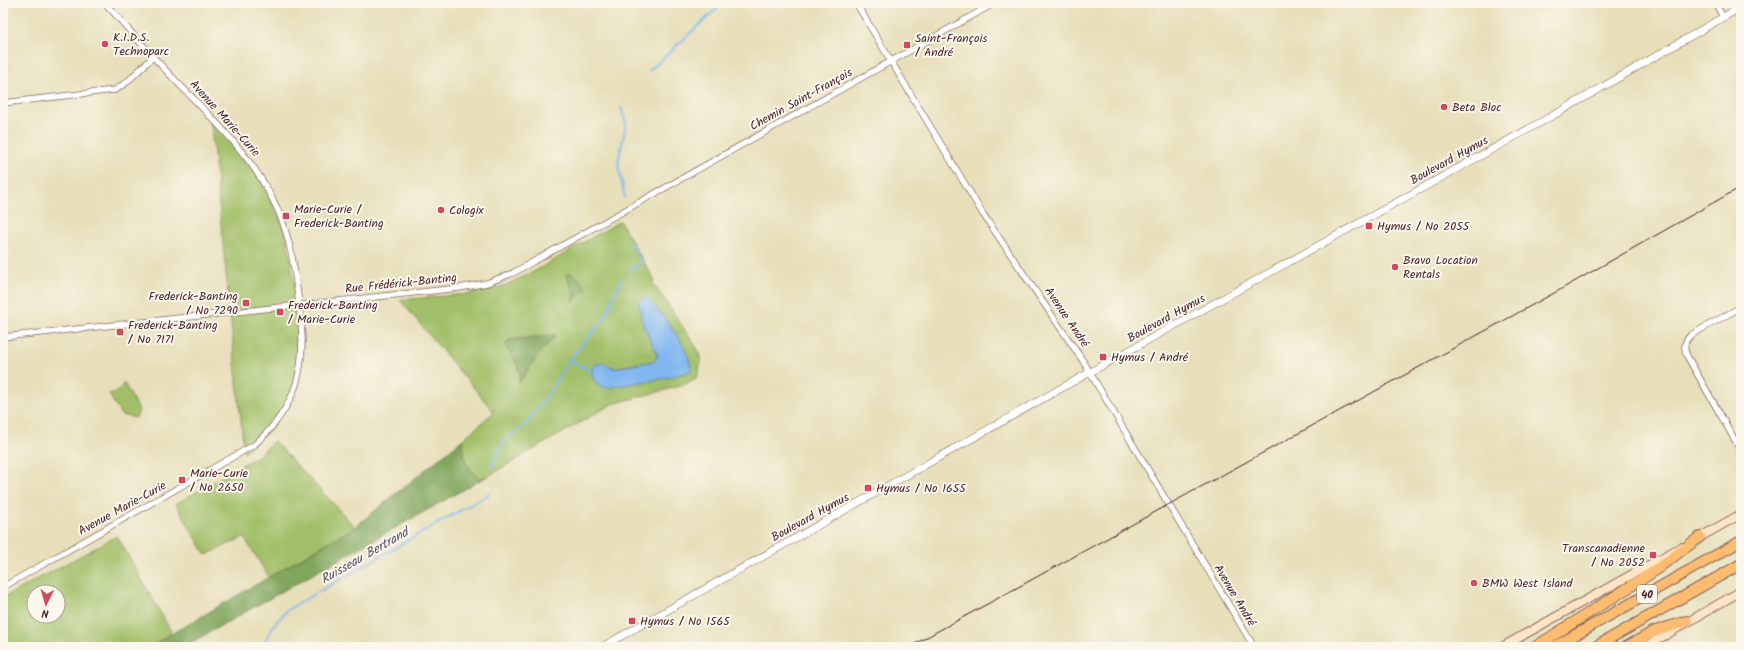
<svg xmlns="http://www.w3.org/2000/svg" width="1744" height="650" viewBox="0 0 1744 650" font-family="Kalam,sans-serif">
	<rect width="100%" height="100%" fill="#fbf7ec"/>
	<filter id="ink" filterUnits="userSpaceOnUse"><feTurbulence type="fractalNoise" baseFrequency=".025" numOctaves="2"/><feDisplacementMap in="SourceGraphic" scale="8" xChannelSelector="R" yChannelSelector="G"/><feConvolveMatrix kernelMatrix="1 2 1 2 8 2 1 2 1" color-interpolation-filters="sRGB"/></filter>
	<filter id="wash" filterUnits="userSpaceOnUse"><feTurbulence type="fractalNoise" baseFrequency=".012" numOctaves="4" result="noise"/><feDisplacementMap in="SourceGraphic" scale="16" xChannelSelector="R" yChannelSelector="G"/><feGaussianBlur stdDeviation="0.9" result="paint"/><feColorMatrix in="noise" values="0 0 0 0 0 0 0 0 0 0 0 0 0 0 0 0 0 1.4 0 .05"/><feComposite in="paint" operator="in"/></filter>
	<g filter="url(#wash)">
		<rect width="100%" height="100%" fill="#e7dfb9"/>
		<path fill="#a1bf67" stroke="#766f49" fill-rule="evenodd" d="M210,115L252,163L286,231L303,339L296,386L269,431L244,452Z
			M620,221L655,281L652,283L663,297L700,353L701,362L697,377L684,385L612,404L486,477L479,478C464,465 464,459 463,439L494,412L400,300L467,294L504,286L537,270ZM643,325L671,377L598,385L603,363L614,368L654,361L657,358V354ZM556,335L539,353L519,381C523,368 512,356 505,346L509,340Z
			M124,383L139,410L136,418L121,415L109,394L117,392Z
			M274,441L355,527L269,577L244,537L206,555L176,504L258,456Z
			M117,536L172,633L149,647H3V598ZM34,592H58V616H34Z"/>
		<path fill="#80a65c" stroke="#656244" d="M570,273L576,276L586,289L579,293L573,302L574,293L566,275Z
			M556,335L539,353L519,383C523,368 513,357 505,346L509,340Z
			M463,439C464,459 464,465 479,478L486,477L183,647H149L355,527Z"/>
		<path fill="#80b7ef" stroke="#656b8d" d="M646,296C659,310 693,351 691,371L671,377L607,388C596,385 588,378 594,365L603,363L614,368L654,361L657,358V354L643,325L638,302Z"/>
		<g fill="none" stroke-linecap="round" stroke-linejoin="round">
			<path stroke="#80b7ef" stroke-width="2" d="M649,71L723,3
				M621,107L626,124L618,164L625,198
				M629,241L642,261L629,271
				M569,360L591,371
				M492,468L499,449L506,439L525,426L546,397L569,360L601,323L606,316L621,279
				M262,647L274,625L287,610L489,494"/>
		</g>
	</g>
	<g filter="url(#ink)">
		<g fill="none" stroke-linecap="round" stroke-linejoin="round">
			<defs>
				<path id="minor" d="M856,3L983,214L1083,361L1254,647
					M1715,3L1723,17
					M3,103L115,90L127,82L153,57
					M1741,307L1691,335C1684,341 1683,347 1687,356L1741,451
					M3,337L459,288L487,283L513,273L995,3
					M3,587L254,445C297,407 307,368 300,312C295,272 291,233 272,198C248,151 210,116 174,79C150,54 128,29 105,3"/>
				<path id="tertiary" d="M602,647L1067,385L1561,111L1741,7"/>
				<path id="secondary" d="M1695,540L1741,514
					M1502,647L1681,547
					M1645,647L1741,591"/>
				<path id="motorway" d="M1535,647L1650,574L1700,537
					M1554,647L1741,541
					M1595,647L1741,564
					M1626,647L1653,632L1687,621"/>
			</defs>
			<use href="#minor" stroke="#81625d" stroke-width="7"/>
			<use href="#tertiary" stroke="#81625d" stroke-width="8"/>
			<use href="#secondary" stroke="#81625d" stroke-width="10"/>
			<use href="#motorway" stroke="#81625d" stroke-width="12"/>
			<use href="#minor" stroke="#fff" stroke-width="5.5"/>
			<use href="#tertiary" stroke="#fff" stroke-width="7"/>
			<use href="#secondary" stroke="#ffe4c6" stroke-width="8"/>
			<use href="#motorway" stroke="#febc70" stroke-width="10"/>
			<path stroke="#4a1f2b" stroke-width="1" d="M909,647L1556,292L1741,187"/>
		</g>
	</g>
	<g fill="#d1495b" stroke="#fbf7ec" stroke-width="1.5">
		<circle cx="105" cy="44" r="4"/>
		<rect x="903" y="41" width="8" height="8" rx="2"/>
		<circle cx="1444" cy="107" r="4"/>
		<circle cx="441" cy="210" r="4"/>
		<rect x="282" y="212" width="8" height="8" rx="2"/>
		<rect x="1365" y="222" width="8" height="8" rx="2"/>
		<circle cx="1395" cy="267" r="4"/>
		<rect x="242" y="299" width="8" height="8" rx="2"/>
		<rect x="276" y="308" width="8" height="8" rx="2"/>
		<rect x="116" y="328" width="8" height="8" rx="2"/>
		<rect x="1099" y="353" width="8" height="8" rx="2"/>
		<rect x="178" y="476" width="8" height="8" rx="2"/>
		<rect x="864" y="484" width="8" height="8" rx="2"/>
		<rect x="1649" y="551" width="8" height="8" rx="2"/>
		<circle cx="1474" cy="583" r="4"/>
		<rect x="628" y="617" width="8" height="8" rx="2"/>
	</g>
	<g text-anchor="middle" stroke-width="4" stroke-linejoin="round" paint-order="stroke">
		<rect fill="#fbf7ec" stroke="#7f6065" stroke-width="1" x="1637" y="585" width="20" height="18" rx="3"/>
		<g font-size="11" font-weight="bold" fill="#4a1f2b">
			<text x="1647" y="598">40</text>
		</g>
		<g font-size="12" fill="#4a1f2b" stroke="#fbf7ec" text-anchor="start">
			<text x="113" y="41">K.I.D.S.<tspan x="113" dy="14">Technoparc</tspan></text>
			<text x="915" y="42">Saint-François<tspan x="915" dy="14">/ André</tspan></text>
			<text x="1452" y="111">Beta Bloc</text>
			<text x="294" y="213">Marie-Curie /<tspan x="294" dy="14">Frederick-Banting</tspan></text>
			<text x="449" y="214">Cologix</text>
			<text x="1377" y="230">Hymus / No 2055</text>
			<text x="1403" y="264">Bravo Location<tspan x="1403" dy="14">Rentals</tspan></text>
			<text x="238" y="300" text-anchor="end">Frederick-Banting<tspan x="238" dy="14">/ No 7290</tspan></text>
			<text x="288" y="309">Frederick-Banting<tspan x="288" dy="14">/ Marie-Curie</tspan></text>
			<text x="128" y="329">Frederick-Banting<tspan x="128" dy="14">/ No 7171</tspan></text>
			<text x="1111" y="361">Hymus / André</text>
			<text x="190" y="477">Marie-Curie<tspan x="190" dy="14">/ No 2650</tspan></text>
			<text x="876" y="492">Hymus / No 1655</text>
			<text x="1645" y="552" text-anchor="end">Transcanadienne<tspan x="1645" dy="14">/ No 2052</tspan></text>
			<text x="1482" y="587">BMW West Island</text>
			<text x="640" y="625">Hymus / No 1565</text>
		</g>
		<g font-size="12" fill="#4a1f2b" stroke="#fbf7ec">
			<text transform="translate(801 99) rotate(-29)" y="4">Chemin Saint-François</text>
			<text transform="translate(225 118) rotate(48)" y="4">Avenue Marie-Curie</text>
			<text transform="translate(1449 160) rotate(-29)" y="4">Boulevard Hymus</text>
			<text transform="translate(401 283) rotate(-6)" y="4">Rue Frédérick-Banting</text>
			<text transform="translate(1067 317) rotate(56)" y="4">Avenue André</text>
			<text transform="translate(1166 318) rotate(-29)" y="4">Boulevard Hymus</text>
			<text transform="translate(122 508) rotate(-29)" y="4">Avenue Marie-Curie</text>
			<text transform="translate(810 517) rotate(-29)" y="4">Boulevard Hymus</text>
			<text transform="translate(1235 595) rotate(59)" y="4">Avenue André</text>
		</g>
		<g font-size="13" font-style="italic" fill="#5d5470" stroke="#fbf7ec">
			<text transform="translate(364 555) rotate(-30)" y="5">Ruisseau Bertrand</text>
		</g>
	</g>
	<rect width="1744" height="650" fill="none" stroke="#fbf7ec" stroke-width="16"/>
	<g transform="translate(46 604) rotate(185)"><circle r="19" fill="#fbf7ec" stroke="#b4a19f"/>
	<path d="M0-3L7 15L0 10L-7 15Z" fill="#d1495b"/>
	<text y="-6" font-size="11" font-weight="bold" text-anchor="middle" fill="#4a1f2b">N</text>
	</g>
</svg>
